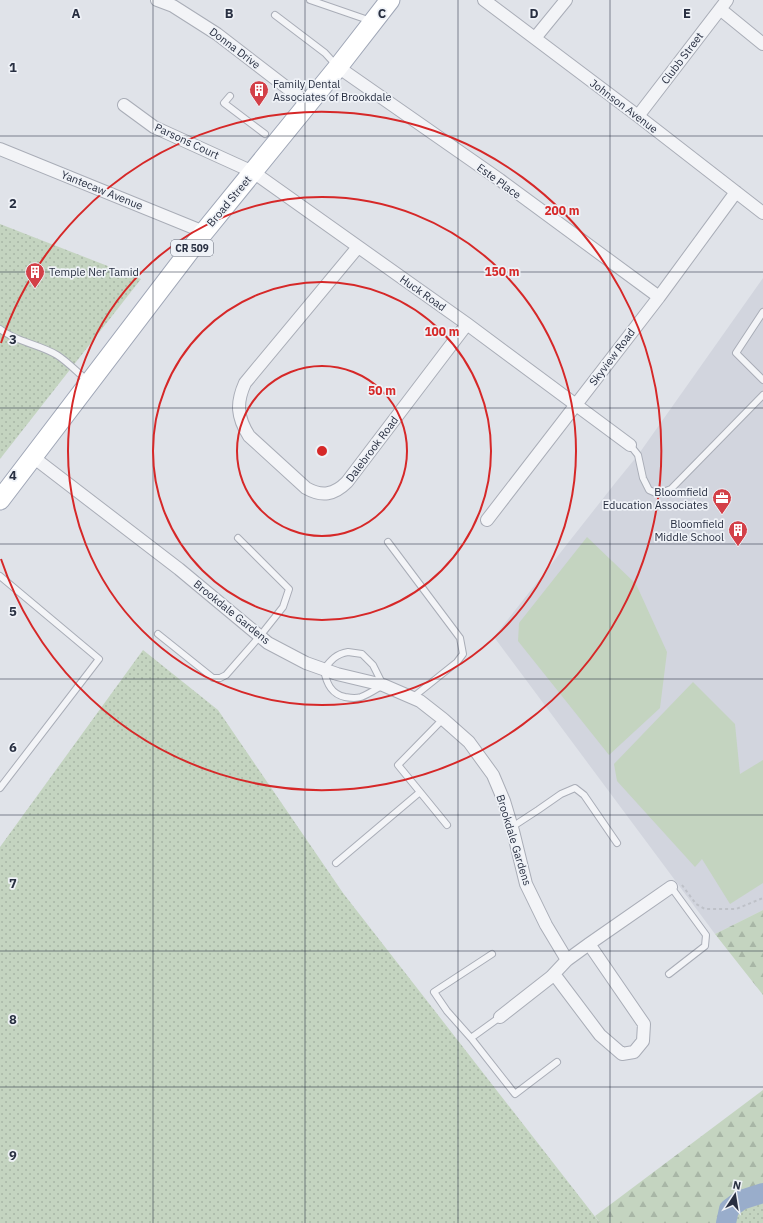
<svg xmlns="http://www.w3.org/2000/svg" width="763" height="1223" viewBox="0 0 763 1223" font-family="'IBM Plex Sans',sans-serif">
	<defs>
		<pattern id="grass-dots" width="8" height="8" patternUnits="userSpaceOnUse"><rect width="8" height="8" fill="#c4d4c0"/><path d="M2 2h.1M6 6h.1" fill="none" stroke="#a8b6a6" stroke-width="1.8" stroke-linecap="round"/></pattern>
		<pattern id="forest-firs" width="22" height="20" patternUnits="userSpaceOnUse"><rect width="22" height="20" fill="#c4d4c0"/><path d="M5 1l3.5 6h-7zM16 11l3.5 6h-7z" fill="#a8b6a6"/></pattern>
	</defs>
	<rect width="100%" height="100%" fill="#e0e3e9"/>
	<path fill="#d2d5de" d="M763,278V910L715,934L494,637L616,482L638,455Z"/>
	<path fill="url(#grass-dots)" d="M0,224L141,279L0,459Z
		M143,650L218,710L343,893L600,1223H0V847Z
		M763,1201V1223H730L735,1211Z"/>
	<path fill="url(#forest-firs)" d="M763,910V995L715,934Z
		M763,1090V1201L735,1211L730,1223H600L595,1216Z"/>
	<path fill="#c4d4c0" d="M587,537L636,584L667,652L660,708L609,755L518,641L519,623Z
		M693,682L735,724L740,774L763,760V883L730,904L702,859L695,867L617,781L614,764Z"/>
	<g fill="none" stroke-linecap="round" stroke-linejoin="round">
		<path stroke="#99adcb" stroke-width="20" d="M726,1223L729,1209L741,1200L763,1193"/>
		<defs>
			<path id="service" d="M310,0L371,21
				M275,15L325,53L336,65
				M230,96L224,103L265,134
				M763,312L736,353L763,380
				M0,329C16,342 39,344 57,355C68,362 78,373 88,381
				M630,445L638,455L643,478L649,490L658,494L671,489L763,395
				M388,542L460,638L463,654L457,662L412,698
				M0,576L99,659L0,788
				M158,634L213,678H220L226,675L260,636L283,607L289,589L238,538
				M348,652L362,654L373,665L383,685C376,689 369,694 361,697C355,699 351,698 345,697C331,694 326,683 324,669C331,660 336,654 348,652Z
				M443,719L398,765L447,825
				M512,827L538,810L561,794L575,788L584,795L617,843
				M336,863L420,792
				M492,954L434,992L447,1011L471,1038L500,1017
				M669,974L705,946L706,935L671,887
				M471,1038L515,1094L557,1062"/>
			<path id="minor" d="M157,0L173,6L217,34L308,104
				M484,0L638,116L763,213
				M720,9L763,44
				M535,38L566,0
				M338,67L500,180L659,297
				M124,105L154,127L253,172L467,324L630,445
				M638,116L727,0
				M0,149L204,232
				M358,247L245,383C236,403 237,417 249,436L306,488C322,497 334,495 347,482L467,324
				M33,457L179,569L268,643L306,663L337,674L383,685L420,701L443,719L469,742L493,775L504,801L513,831L526,884L546,925L567,960
				M487,520L659,297L736,192
				M554,974L600,1035L622,1054L634,1052L643,1041L644,1024L589,944
				M500,1017L551,977L567,960L589,944L671,887"/>
			<path id="primary" d="M0,500L204,232L338,67L390,0"/>
		</defs>
		<use href="#service" stroke="#a9adb7" stroke-width="8"/>
		<use href="#minor" stroke="#a9adb7" stroke-width="14"/>
		<use href="#primary" stroke="#9fa6b6" stroke-width="21"/>
		<path stroke="#bec1c8" stroke-width="2" stroke-dasharray="3 3" stroke-linecap="butt" d="M682,885L696,904L705,909H736L763,898"/>
		<use href="#service" stroke="#f3f4f7" stroke-width="6"/>
		<use href="#minor" stroke="#f3f4f7" stroke-width="12"/>
		<use href="#primary" stroke="#fff" stroke-width="19"/>
	</g>
	<path fill="none" stroke="#282f41" stroke-width="1" stroke-opacity="0.55" d="M153,0V1223M305,0V1223M458,0V1223M610,0V1223M0,136H763M0,272H763M0,408H763M0,544H763M0,679H763M0,815H763M0,951H763M0,1087H763"/>
	<g fill="none" stroke="#d62828" stroke-width="2">
		<circle cx="322" cy="451" r="85"/>
		<circle cx="322" cy="451" r="169"/>
		<circle cx="322" cy="451" r="254"/>
		<path d="M1 343A339 339 0 1 1 1 559"/>
	</g>
	<defs>
		<symbol id="building-pin" viewBox="-11 -11 22 30"><path d="M0 17L-7.5 6A9.5 9.5 0 1 1 7.5 6Z" fill="#d34048" stroke="#eff2f7"/><path d="M-4-6H4V6H1V3H-1V6H-4ZM-2.5-4.3h1.7v1.8h-1.7ZM.8-4.3h1.7v1.8H.8ZM-2.5-1h1.7V.8h-1.7ZM.8-1h1.7V.8H.8Z" fill="#fff"/></symbol>
		<symbol id="office-pin" viewBox="-11 -11 22 30"><path d="M0 17L-7.5 6A9.5 9.5 0 1 1 7.5 6Z" fill="#d34048" stroke="#eff2f7"/><path d="M-6-3h4V-5.5h4V-3h4V5H-6ZM-1-4.5V-3h2v-1.5ZM-6 0V1H6V0Z" fill="#fff"/></symbol>
	</defs>
	<g fill-rule="evenodd">
		<use href="#building-pin" x="248" y="79" width="22" height="30"/>
		<use href="#building-pin" x="24" y="261" width="22" height="30"/>
		<use href="#office-pin" x="711" y="487" width="22" height="30"/>
		<use href="#building-pin" x="727" y="519" width="22" height="30"/>
	</g>
	<g text-anchor="middle" stroke-width="3.5" stroke-linejoin="round" paint-order="stroke">
		<rect fill="#eff2f7" stroke="#646a78" stroke-width="1" x="171" y="240" width="42" height="16" rx="3"/>
		<g font-size="10" font-weight="bold" fill="#282f41">
			<text x="192" y="252">CR 509</text>
		</g>
		<g font-size="11" fill="#282f41" stroke="#eff2f7">
			<text transform="translate(235 48) rotate(37)" y="4">Donna Drive</text>
			<text transform="translate(682 58) rotate(-53)" y="4">Clubb Street</text>
			<text transform="translate(624 106) rotate(37)" y="4">Johnson Avenue</text>
			<text transform="translate(187 141) rotate(25)" y="4">Parsons Court</text>
			<text transform="translate(499 181) rotate(36)" y="4">Este Place</text>
			<text transform="translate(102 190) rotate(22)" y="4">Yantecaw Avenue</text>
			<text transform="translate(229 201) rotate(-50)" y="4">Broad Street</text>
			<text transform="translate(423 293) rotate(35)" y="4">Huck Road</text>
			<text transform="translate(612 357) rotate(-53)" y="4">Skyview Road</text>
			<text transform="translate(372 449) rotate(-53)" y="4">Dalebrook Road</text>
			<text transform="translate(232 612) rotate(39)" y="4">Brookdale Gardens</text>
			<text transform="translate(514 840) rotate(73)" y="4">Brookdale Gardens</text>
		</g>
		<g font-size="11" fill="#282f41" stroke="#eff2f7" text-anchor="start">
			<text x="273" y="88">Family Dental<tspan x="273" dy="13">Associates of Brookdale</tspan></text>
			<text x="49" y="276">Temple Ner Tamid</text>
			<text x="708" y="496" text-anchor="end">Bloomfield<tspan x="708" dy="13">Education Associates</tspan></text>
			<text x="724" y="528" text-anchor="end">Bloomfield<tspan x="724" dy="13">Middle School</tspan></text>
		</g>
	</g>
	<g font-size="13" text-anchor="middle" font-weight="bold" fill="#282f41" stroke="#eff2f7" stroke-width="3.5" stroke-linejoin="round" paint-order="stroke">
		<text x="76" y="18">A</text>
		<text x="229" y="18">B</text>
		<text x="382" y="18">C</text>
		<text x="534" y="18">D</text>
		<text x="687" y="18">E</text>
		<text x="13" y="72">1</text>
		<text x="13" y="208">2</text>
		<text x="13" y="344">3</text>
		<text x="13" y="480">4</text>
		<text x="13" y="616">5</text>
		<text x="13" y="752">6</text>
		<text x="13" y="888">7</text>
		<text x="13" y="1024">8</text>
		<text x="13" y="1160">9</text>
	</g>
	<circle cx="322" cy="451" r="6" fill="#d62828" stroke="#eff2f7" stroke-width="2"/>
	<g font-size="12" text-anchor="middle" font-weight="bold" fill="#d62828" stroke="#eff2f7" stroke-width="3.5" stroke-linejoin="round" paint-order="stroke">
		<text x="562" y="215">200 m</text>
		<text x="502" y="276">150 m</text>
		<text x="442" y="336">100 m</text>
		<text x="382" y="395">50 m</text>
	</g>
	<g transform="translate(735 1195) rotate(12)" stroke="#eff2f7" stroke-width="3" paint-order="stroke">
	<path d="M0-3L7 15L0 10L-7 15Z" fill="#282f41"/>
	<text y="-6" font-size="11" font-weight="bold" text-anchor="middle" fill="#282f41">N</text>
	</g>
</svg>
